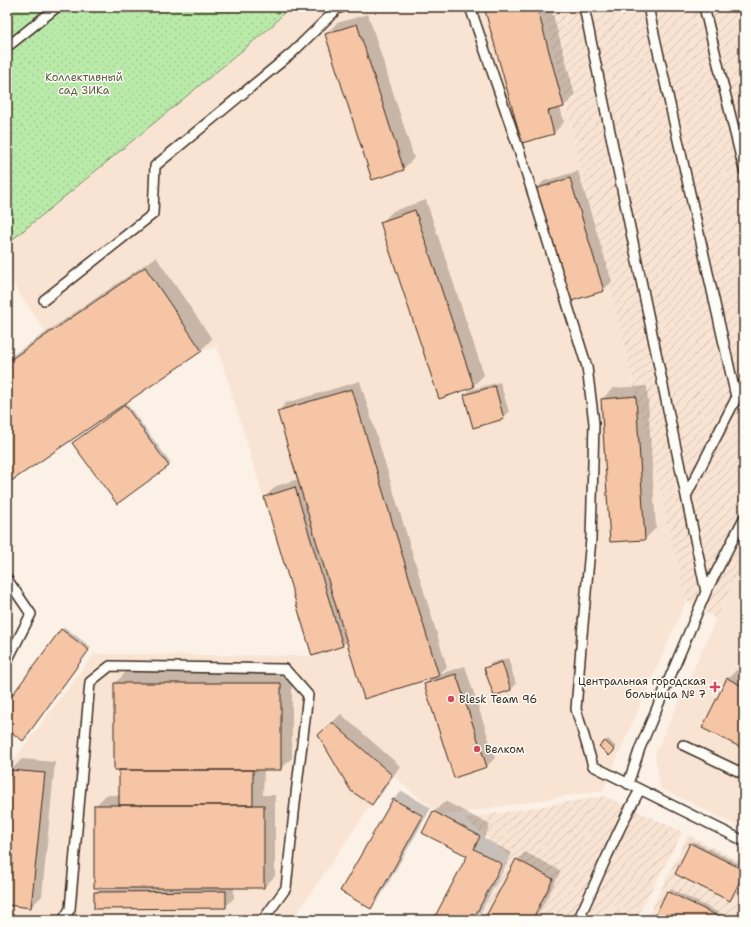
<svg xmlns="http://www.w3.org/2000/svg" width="751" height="927" viewBox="0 0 751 927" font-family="'Shantell Sans',sans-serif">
	<defs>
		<pattern id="industrial-furrows" width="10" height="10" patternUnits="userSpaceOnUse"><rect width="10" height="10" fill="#f9e4d3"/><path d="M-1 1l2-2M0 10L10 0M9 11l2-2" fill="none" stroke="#d6c4b5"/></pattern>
		<pattern id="grass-dots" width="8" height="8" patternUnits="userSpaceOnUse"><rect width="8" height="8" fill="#baeaa9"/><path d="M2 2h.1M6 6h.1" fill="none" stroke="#a1c991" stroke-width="1.8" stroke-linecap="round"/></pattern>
	</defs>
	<rect width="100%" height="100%" fill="#fbf1e7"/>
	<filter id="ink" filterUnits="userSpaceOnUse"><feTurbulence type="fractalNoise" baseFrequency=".025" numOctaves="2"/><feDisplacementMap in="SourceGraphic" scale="8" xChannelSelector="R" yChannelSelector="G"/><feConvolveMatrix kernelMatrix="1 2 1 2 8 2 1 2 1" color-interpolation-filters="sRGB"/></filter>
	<g filter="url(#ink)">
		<path fill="#f9e4d3" d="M289,7H542L686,601L603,790L442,816L392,775L292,920H7V769L94,654L312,656L217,346L202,351L145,267L47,334L7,275V244L272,27Z
			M744,563V829L660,788L655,754L716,619Z"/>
		<path fill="url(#industrial-furrows)" d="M542,7H744V563L716,619L686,601Z
			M604,796L683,832L635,920H479L509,856L464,819Z
			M688,835L744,863V920H646Z"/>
		<path fill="url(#grass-dots)" stroke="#7a8a64" d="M7,7H289L272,26L7,244Z"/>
		<path fill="#0003" d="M485,7H551L575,95L564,106L560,107L564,122L554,133Z
			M368,14L414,158L403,169L326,34L337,23Z
			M578,171L612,282L603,290L536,189L544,181Z
			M426,200L484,375L473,386L382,222L393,211Z
			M156,257L212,339L201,350L7,483V359Z
			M360,381L447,667L439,674L465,666L495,758L487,766L425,684L433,677L347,641L343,645L265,497L276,486L298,479L278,412L286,403Z
			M500,382L509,412L503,418L465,396L470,390Z
			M647,386L656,528L645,539L611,541L602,399L613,388Z
			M127,404L171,463L168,466L76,441Z
			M64,627L91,647L26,737L7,727V704Z
			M508,658L516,684L511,690L486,669L491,663Z
			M736,670L744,674V748L728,679Z
			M126,672H292V758L281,769H264L263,795H275V876L264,887H234V898L225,907L95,893L100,887L95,806L106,795H120L115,683Z
			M341,714L400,766L380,796L372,804L319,735Z
			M608,739L616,747L609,755L601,746Z
			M22,759L55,762L42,896L31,907L7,904V809L11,770Z
			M402,791L431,808L379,899L371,907L394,799Z
			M445,801L490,825L484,838L512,853L477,920H434L468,856L434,812Z
			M693,841L744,866V874L730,900L691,844Z
			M525,852L561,871L535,920H485L517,860Z
			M671,889L724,915L721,920H654L668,892Z"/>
		<path fill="#f5c5a5" stroke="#3b2a1e" d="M484,7H537L564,107L548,111L554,134L522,143Z
			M357,24L404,170L372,180L325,34Z
			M570,178L604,291L568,302L535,189Z
			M415,210L474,387L439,399L380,222Z
			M145,267L202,351L7,484V362Z
			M495,386L504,419L473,428L464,395Z
			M352,389L439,676L364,699L277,411Z
			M636,396L645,540L610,542L601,399Z
			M125,405L169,466L117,504L72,443Z
			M295,487L343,646L312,656L264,497Z
			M61,629L89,650L23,741L7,729V702Z
			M502,662L511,690L494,696L484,668Z
			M456,674L487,767L454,778L424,684Z
			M727,678L744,687V749L702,728Z
			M114,683H281V770H114Z
			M332,722L392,775L372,805L351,791L318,735Z
			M605,741L615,750L609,756L599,746Z
			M10,770L45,773L31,908L7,905V799Z
			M119,770H253V805H119Z
			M393,799L423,816L371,909L340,891Z
			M94,805H264V888H94Z
			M433,811L480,836L474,849L502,864L473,920H433L467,856L422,833Z
			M690,843L744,870V873L730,901L675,874Z
			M516,859L553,879L532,920H484Z
			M226,891V908L94,909V892Z
			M667,891L722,918L721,920H653Z"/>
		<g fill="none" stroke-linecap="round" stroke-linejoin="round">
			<defs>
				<path id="service" d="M470,7L520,153L587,367L594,423L591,539L582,635L576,709L593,766L744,841
					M584,7L706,592L640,748L628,784
					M648,7L736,397
					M704,7L744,170
					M7,47L57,7
					M44,300L153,214L155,166L292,53L337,9L342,7
					M686,496L744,383
					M7,579L31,614L7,661
					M706,592L744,518
					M683,745L744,774
					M63,920L70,909L90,682L110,666L285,669L308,695L297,785L286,888L263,920
					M578,920C599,877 616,831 640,790"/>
			</defs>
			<use href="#service" stroke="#3b2a1e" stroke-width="12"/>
			<use href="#service" stroke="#fdfcf7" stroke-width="9"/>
		</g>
	</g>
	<g fill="#d1495b" stroke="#fdfcf7" stroke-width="1.5">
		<path d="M713 681h4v4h4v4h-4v4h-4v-4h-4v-4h4z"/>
		<circle cx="451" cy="699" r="4"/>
		<circle cx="477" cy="749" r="4"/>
	</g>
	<g text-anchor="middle" stroke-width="3" stroke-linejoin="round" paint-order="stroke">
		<g font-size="11" fill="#5b5a41" stroke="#fdfcf7">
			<text x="84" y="81">Коллективный<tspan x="84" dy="13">сад ЗИКа</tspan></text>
		</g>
		<g font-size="11" fill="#3b2a1e" stroke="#fdfcf7" text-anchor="start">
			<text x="706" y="685" text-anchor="end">Центральная городская<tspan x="706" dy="13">больница № 7</tspan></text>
			<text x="459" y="703">Blesk Team 96</text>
			<text x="485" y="753">Велком</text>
		</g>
	</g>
	<rect width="751" height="927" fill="none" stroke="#fdfcf7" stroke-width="24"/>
	<rect x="12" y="12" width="727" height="903" fill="none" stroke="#3b2a1e" stroke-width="1.5" filter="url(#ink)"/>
</svg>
